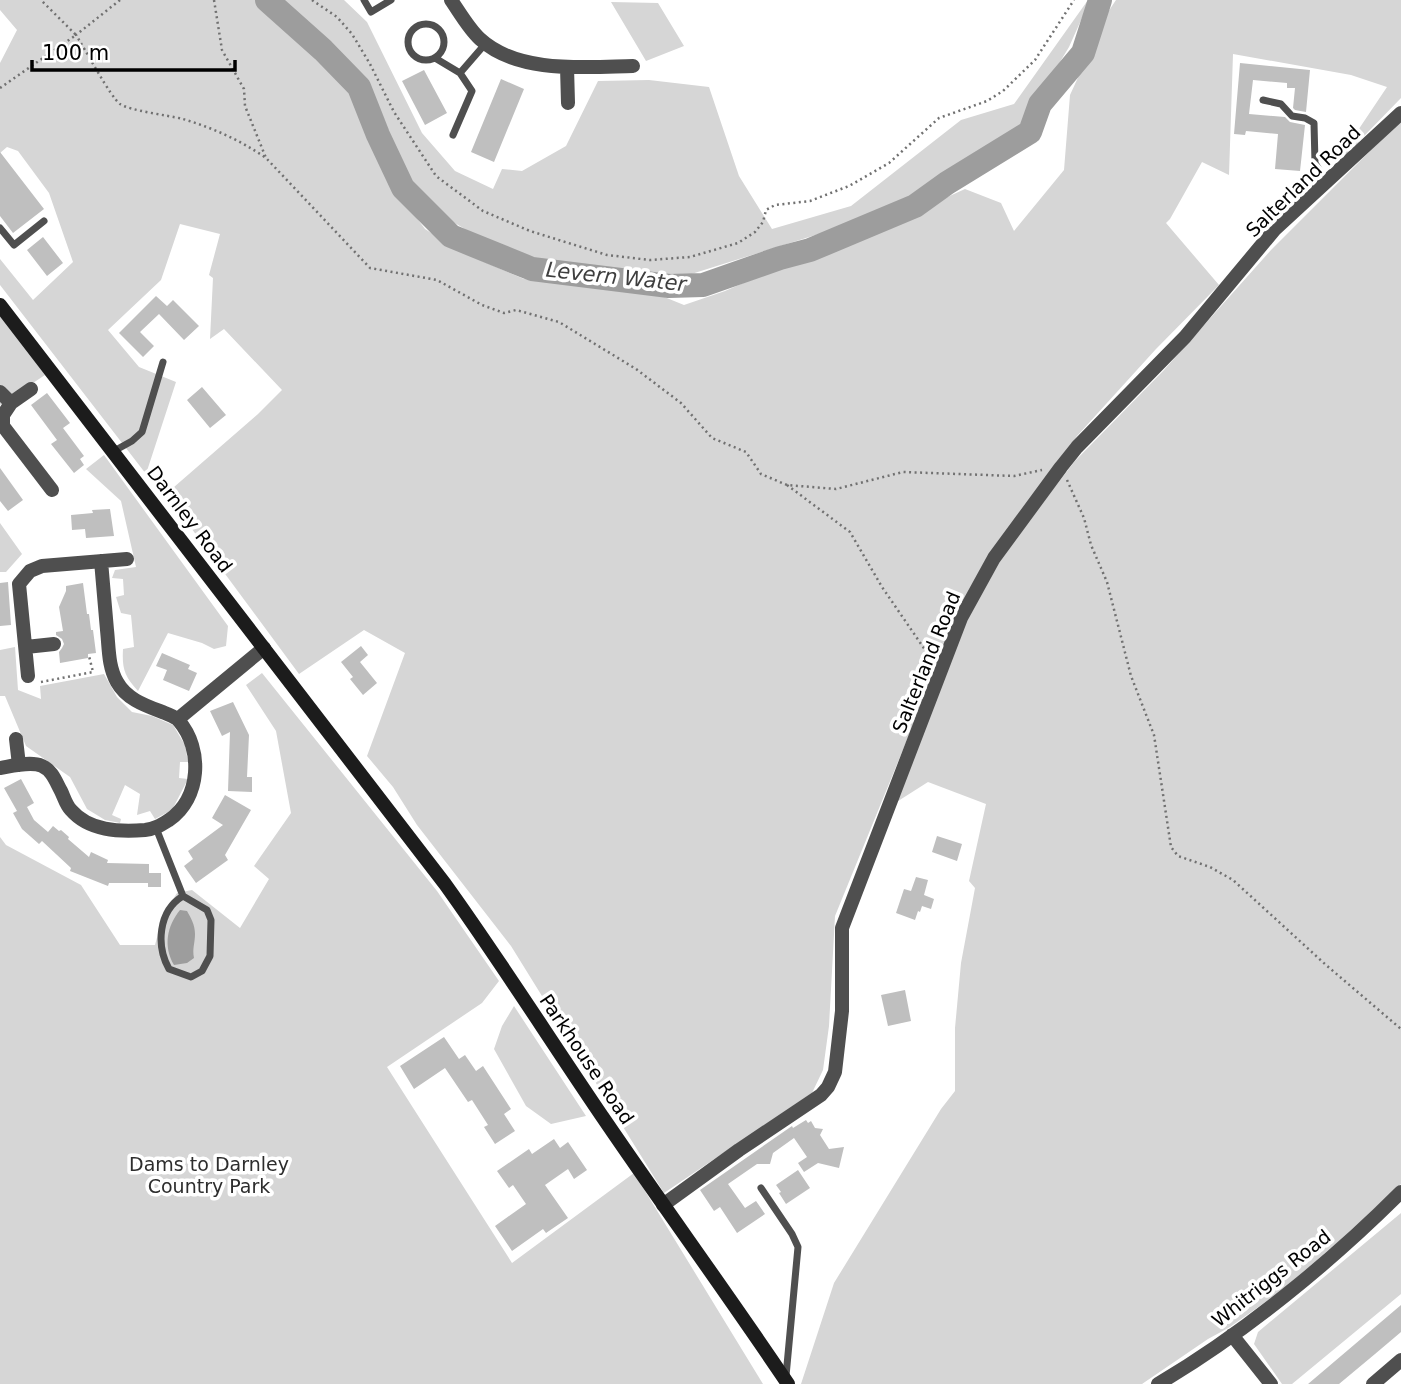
<svg xmlns="http://www.w3.org/2000/svg" width="1401" height="1384" viewBox="0 0 1401 1384" font-family="'DejaVu Sans',sans-serif">
	<rect width="100%" height="100%" fill="#fff"/>
	<path fill="#d6d6d6" d="M0,0H257L333,67L363,107L394,188L425,229L461,252L524,279L647,290L684,305L725,291L794,261L844,244L965,189L1001,203L1014,231L1064,170L1070,95L1108,12L1116,0H1401V98L1332,169L1387,87L1351,75L1233,54L1229,175L1202,162L1170,219L1166,223L1219,285L1156,349L1077,436L960,610L835,916L829,1026L823,1070L812,1093L664,1193L511,946L417,825L393,787L367,756L405,653L364,630L299,674L166,494L258,414L282,390L224,329L210,339L213,278L209,275L220,234L180,224L161,280L108,330L139,367L176,382L146,474L0,285V259L33,300L73,262L49,193L18,151L7,147L0,153V63L17,30L0,10Z
		M280,0H344L367,22L422,133L455,171L493,189L502,169L522,171L566,146L598,81L649,80L709,87L739,176L772,229L851,206L961,120L1014,104L1088,0H1090L1069,47L1023,123L919,193L841,227L685,276L531,260L494,246L441,215L410,183L373,92Z
		M611,2L658,3L684,46L646,61Z
		M1401,120V1184L1339,1241L1281,1291L1230,1327L1208,1339L1142,1384H801L834,1283L941,1109L955,1091V1028L961,963L975,888L969,881L986,804L928,782L895,803L959,635L995,564L1075,461L1164,370L1271,250Z
		M0,313L45,375L0,405Z
		M104,455L228,626L226,646L214,649L202,643L168,633L138,691C124,676 122,668 123,649L134,647L131,615L121,613L116,597L124,595L123,579L112,578L115,570L136,567L121,501L86,469Z
		M0,523L22,554L6,572H0Z
		M15,647L18,690L41,699L40,686L104,674L117,697L132,712L152,716L173,725L185,745L188,762H180L179,778L188,779L172,810L155,819L150,811L137,815L140,794L125,785L112,815L121,819L120,823L105,820L87,809L70,777L26,746L5,696H0V650Z
		M262,673L437,891L499,981L482,1003L387,1067L512,1263L634,1173L763,1384H0V837L6,845L81,885L120,945H155L163,915L177,893L192,890L240,928L269,879L254,866L291,813L276,731L246,685Z
		M514,1006L586,1116L551,1124L526,1106L494,1049L502,1026Z
		M1401,1213V1294L1292,1384H1282L1254,1344L1258,1332Z"/>
	<path fill="#9d9d9d" d="M180,910L187,911C191,918 195,925 195,934C195,943 192,949 194,958L187,963L174,965C163,946 167,926 180,910Z"/>
	<g fill="none" stroke-linecap="round" stroke-linejoin="round">
		<path stroke="#9d9d9d" stroke-width="24" d="M267,0L323,50L359,87L378,135L403,188L451,236L532,269L669,286L703,285L780,258L810,250L915,206L947,183L1030,132L1040,104L1083,53L1100,0"/>
	</g>
	<path fill="#bfbfbf" d="M1240,63L1310,70L1306,112L1295,110L1293,108L1295,88H1287V83L1253,80L1249,114L1285,117L1290,122L1305,125L1300,171L1275,169L1278,134L1246,131L1245,135L1234,134Z
		M424,70L447,113L425,125L402,81Z
		M501,79L524,89L494,162L471,152Z
		M0,152L44,209L13,233L0,216Z
		M43,237L63,263L47,276L27,250Z
		M156,296L167,306L173,300L199,326L184,340L159,314L140,332L154,346L143,357L119,333Z
		M202,387L226,415L210,428L187,400Z
		M47,393L70,423L63,428L84,456L80,459L84,465L74,473L51,444L57,440L31,405Z
		M0,468L23,500L8,511L0,501Z
		M110,509L114,536L86,538L85,529L72,530L71,515L93,513L92,510Z
		M8,582L11,625L0,626V583Z
		M83,583L87,614H89L91,630H93L96,653L88,654V658L60,663L59,652L62,648L64,644L62,639L56,635V632L63,631L59,607L66,591V586Z
		M361,646L368,655L360,662L377,683L363,695L350,679L353,677L341,662Z
		M162,653L190,665L188,669L197,673L189,691L163,680L167,670L156,666Z
		M233,702L249,735L247,777H252V792L228,791L230,732L222,736L210,711Z
		M21,779L34,803L27,807L34,820L48,832L53,826L59,831L61,830L69,837L68,839L89,857L91,852L108,860L107,863L149,864V873H161V887H148V883H109L108,886L70,871L71,868L42,841L39,844L22,829L13,813L17,811L4,788Z
		M225,795L251,810L225,855L228,860L196,883L184,866L193,859L188,851L223,825L212,818Z
		M937,836L962,844L957,861L932,852Z
		M916,877L928,880L924,895L934,899L931,909L922,906L920,912L918,911L915,920L896,913L904,889L911,891Z
		M905,990L911,1021L888,1026L881,995Z
		M444,1037L459,1059L465,1055L476,1071L483,1066L511,1109L504,1114L515,1131L495,1144L484,1127L488,1125L472,1100L468,1102L445,1068L414,1089L400,1066Z
		M806,1120L808,1123L811,1121L815,1128L823,1129L820,1135L829,1149L844,1147L839,1168L818,1163L804,1172L798,1163L807,1157L794,1138L773,1153L770,1164H757L728,1184L745,1208L756,1201L765,1214L737,1233L720,1207L714,1211L700,1190L792,1126L793,1128Z
		M554,1139L560,1148L568,1142L587,1170L574,1179L568,1169L545,1185L568,1218L546,1233L543,1229L512,1251L495,1226L526,1204L513,1185L509,1188L497,1171L529,1149L532,1154Z
		M798,1170L810,1188L786,1204L779,1193L781,1192L776,1185Z
		M1401,1305V1332L1375,1354L1339,1384H1308Z"/>
	<g fill="none" stroke-linecap="round" stroke-linejoin="round">
		<path stroke="#717171" stroke-width="2.5" stroke-dasharray="2 3.5" stroke-linecap="butt" d="M120,0L76,35C84,47 111,98 120,104C131,111 167,115 183,119C213,128 240,140 266,158L370,268L437,280L482,305L504,313L516,310L559,322L636,369L681,403L712,438L746,452L761,474L787,485L836,489L903,472L1014,476L1042,470
			M214,0L222,50L244,89L245,106L266,158
			M312,0L337,17L352,34L370,64L394,112L436,176L483,211L530,231L607,255L650,260L690,257L738,243L755,232L763,222L766,210L775,205L810,201L849,186L889,163L939,118L987,101L1003,91L1035,60L1074,0
			M0,88L76,35L41,0
			M1067,480L1084,518L1091,545L1107,582L1131,676L1154,735L1171,847L1178,856L1210,867L1233,880L1326,965L1401,1029
			M787,485L850,532L882,587L932,660
			M41,682L93,672L89,656"/>
		<path stroke="#4f4f4f" stroke-width="7" d="M364,0L371,12L391,0
			M408 42a18 18 0 1 1 36 0a18 18 0 1 1-36 0Z
			M435,58L460,73
			M1263,100L1281,104L1292,116L1305,118L1314,123L1315,163L1327,182
			M453,135L472,91L460,73L486,43
			M0,228L14,245L44,221
			M114,451L132,441L142,432L163,362
			M156,828L183,896L207,910L211,920L210,956L202,971L191,977L169,969C156,946 158,911 183,896
			M761,1188L792,1234L798,1247L786,1376"/>
		<path stroke="#4f4f4f" stroke-width="14" d="M451,0C460,13 469,29 480,39C518,74 585,67 633,66
			M567,67L568,103
			M0,392L11,403L3,415V426L52,490
			M11,403L31,389
			M26,647L54,644
			M28,676L19,584L30,571L42,566L127,559
			M178,719L264,648
			M16,739L19,765
			M0,768C12,766 31,761 42,766C52,770 56,782 61,791C64,797 66,805 71,810C89,831 119,832 145,830C155,829 161,825 169,820C201,798 203,749 179,721C176,717 169,715 165,713C147,706 127,700 117,682C108,666 109,648 107,630C105,607 103,584 101,561
			M663,1205L739,1150L821,1095L828,1087L835,1072L842,1011V928L961,618L994,558L1061,467L1077,447L1185,337L1275,229L1401,113
			M1232,1335L1271,1384
			M1158,1384C1244,1333 1330,1263 1401,1192
			M1373,1384L1401,1360"/>
		<path stroke="#1c1c1c" stroke-width="14" d="M0,305L445,884C501,962 552,1043 606,1122C666,1210 729,1296 788,1384"/>
	</g>
	<g text-anchor="middle" stroke-width="7" stroke-linejoin="round" paint-order="stroke">
		<g font-size="19" fill="#000" stroke="#fff">
			<text transform="translate(1303 181) rotate(-44)" y="7">Salterland Road</text>
			<text transform="translate(190 519) rotate(53)" y="7">Darnley Road</text>
			<text transform="translate(926 662) rotate(-68)" y="7">Salterland Road</text>
			<text transform="translate(587 1059) rotate(56)" y="7">Parkhouse Road</text>
			<text transform="translate(1271 1278) rotate(-38)" y="7">Whitriggs Road</text>
		</g>
		<g font-size="19" fill="#2d2d2d" stroke="#fff">
			<text x="209" y="1171">Dams to Darnley<tspan x="209" dy="22">Country Park</tspan></text>
		</g>
		<g font-size="21" font-style="italic" fill="#3e3e3e" stroke="#fff">
			<text transform="translate(616 277) rotate(6)" y="7">Levern Water</text>
		</g>
	</g>
	<path d="M32 60v10h203v-10" fill="none" stroke="#000000" stroke-width="3.5"/>
	<text x="42" y="60" font-size="21" fill="#000000" stroke="#ffffff" stroke-width="5" paint-order="stroke">100 m</text>
</svg>
